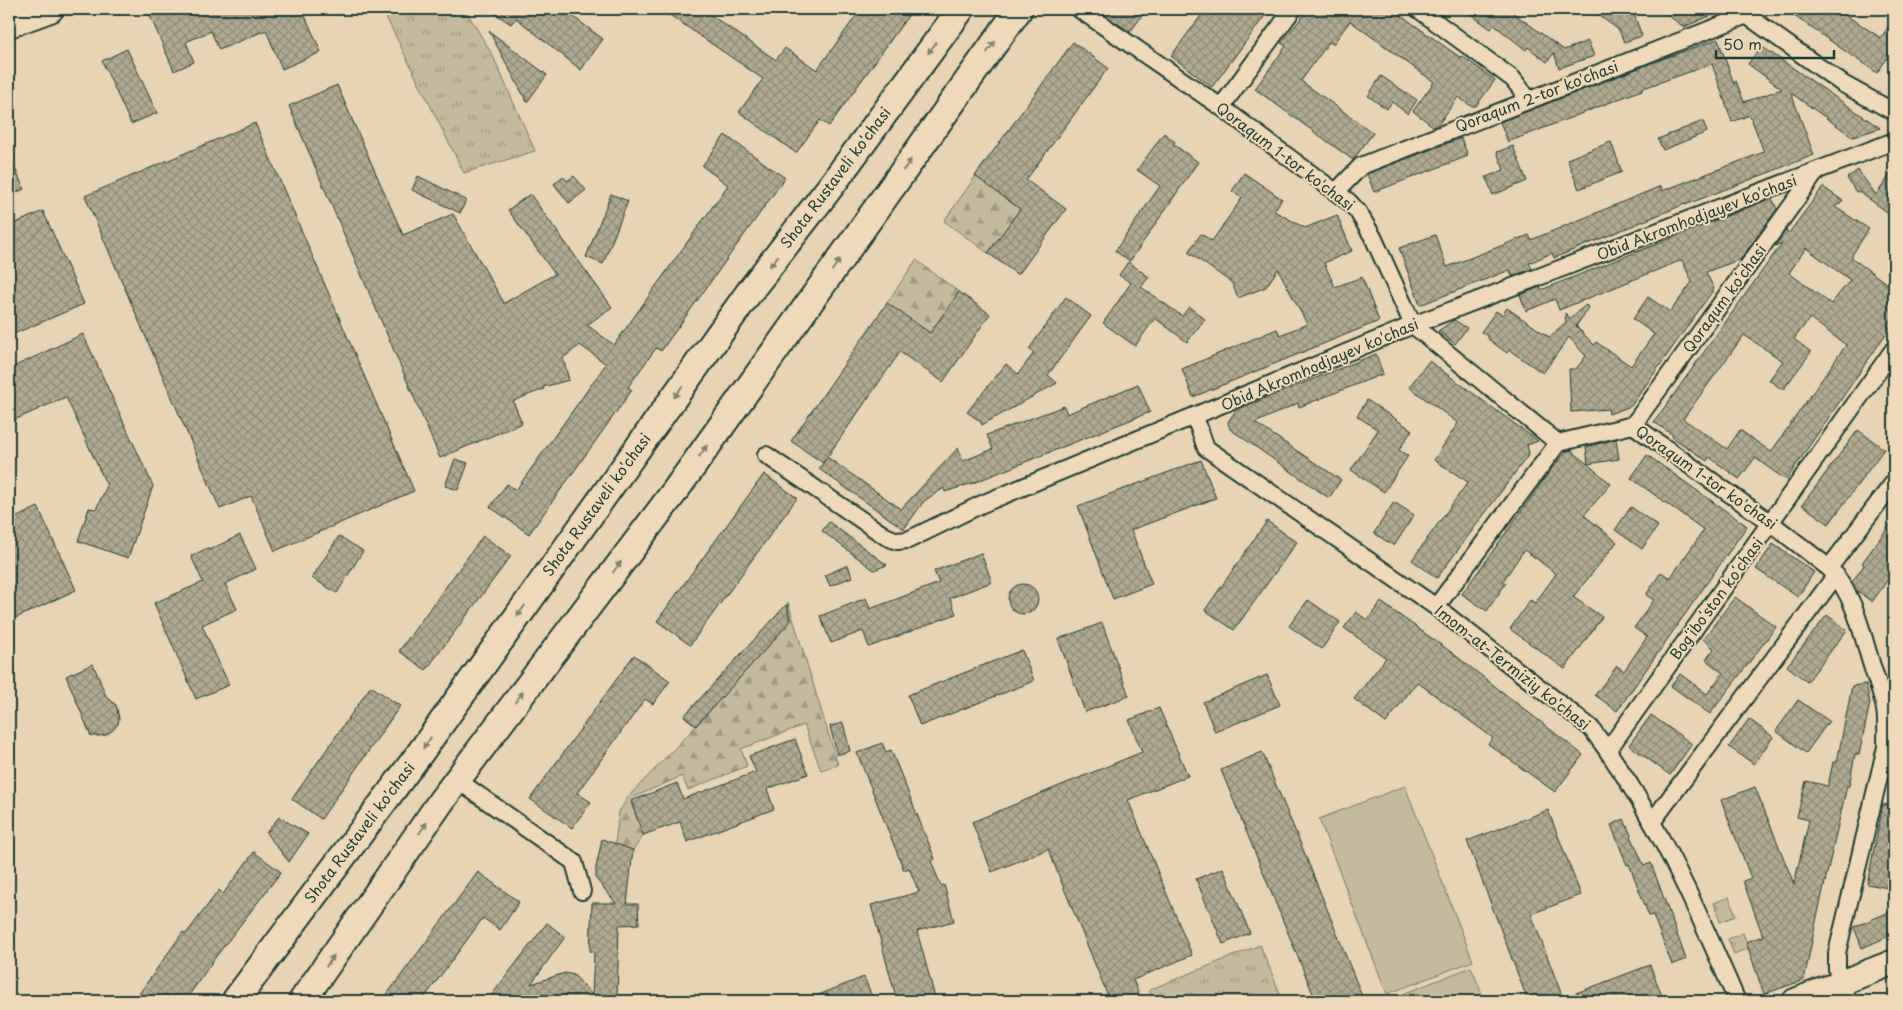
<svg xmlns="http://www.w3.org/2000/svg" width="1903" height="1010" viewBox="0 0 1903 1010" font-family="'Playpen Sans',sans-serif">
	<defs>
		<pattern id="grass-tufts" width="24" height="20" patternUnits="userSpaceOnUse" patternTransform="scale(1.25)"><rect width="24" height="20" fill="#c6ba9d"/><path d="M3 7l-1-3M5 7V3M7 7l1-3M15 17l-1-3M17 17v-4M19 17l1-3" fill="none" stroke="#a09881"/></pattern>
		<pattern id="forest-firs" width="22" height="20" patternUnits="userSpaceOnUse" patternTransform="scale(1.25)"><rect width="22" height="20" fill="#c6ba9d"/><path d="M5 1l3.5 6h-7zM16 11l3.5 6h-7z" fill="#a09881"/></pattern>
		<pattern id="building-cross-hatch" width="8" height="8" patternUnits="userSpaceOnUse" patternTransform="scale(1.25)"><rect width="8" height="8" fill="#b0a990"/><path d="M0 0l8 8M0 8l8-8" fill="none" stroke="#8f8b76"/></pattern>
	</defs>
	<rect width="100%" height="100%" fill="#e8d3b3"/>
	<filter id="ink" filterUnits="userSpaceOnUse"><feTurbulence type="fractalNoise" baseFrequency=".02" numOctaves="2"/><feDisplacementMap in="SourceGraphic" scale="10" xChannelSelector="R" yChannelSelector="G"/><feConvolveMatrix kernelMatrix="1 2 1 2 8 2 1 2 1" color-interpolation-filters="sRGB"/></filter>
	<g filter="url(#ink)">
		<path fill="url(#grass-tufts)" stroke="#727c68" d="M382,9H465L493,56L535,151L464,173Z
			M1729,897L1736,916L1720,922L1714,903Z
			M1743,933L1749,948L1734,954L1728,939Z
			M1260,945L1283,1001H1153L1149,990Z"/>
		<path fill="url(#forest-firs)" stroke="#727c68" d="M976,176L1020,209L988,253L944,221Z
			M916,260L959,292L930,333L887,303Z
			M788,602L838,765L821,770L804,725L741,749L747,766L688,790L682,776L634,797L631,803L644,835L633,850L615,844L619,812L628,797L696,726L790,622Z"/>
		<path fill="#c6ba9d" stroke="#727c68" d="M1405,786L1473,961L1387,994L1319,819Z
			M1471,967L1482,994L1463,1001H1406L1403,994Z"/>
		<path fill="url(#building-cross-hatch)" stroke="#1f3d34" fill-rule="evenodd" d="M147,9H302L321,52L282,69L266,30L219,50L211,31L186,42L194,62L174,71Z
			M488,9H563L603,39L581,70L516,18L511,24Z
			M661,9H702L776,60L785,48L817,70L861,9H913L829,126L820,120L796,153L739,112L763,79Z
			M1096,9H1147L1130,32Z
			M1206,9H1270L1212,87L1171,56Z
			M1309,9H1392L1461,58L1462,56L1495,80L1476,106H1471L1458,97L1438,125L1434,127L1413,111L1434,82L1350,21L1333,44L1329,42L1301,81L1373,133L1353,160L1255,89L1286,46L1281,43Z
			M1463,9H1508L1564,50L1588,41L1594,56L1559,68L1554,53L1547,62L1528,47L1526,50L1494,25L1491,29Z
			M1590,9H1632L1642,36L1624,42L1619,30Z
			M1659,9H1726L1684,27Z
			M1784,9H1848L1844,14L1881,38L1894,18V48L1877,73Z
			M489,31L547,75L527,102Z
			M1718,39L1734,84L1736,81L1744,102L1782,89L1748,64L1761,46L1880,128L1853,137L1791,93L1814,155L1685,205V204L1554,258L1552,253L1529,263L1532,269L1512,276L1510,270L1507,271L1420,305L1399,248L1435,235L1447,267L1529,235L1531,240L1661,186L1662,191L1764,152L1750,115L1732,122L1712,64L1641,89L1642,90L1629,95L1508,142L1500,122L1660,60Z
			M1073,42L1108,68L1026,180L1066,209L1018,275L988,253L1020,209L975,176Z
			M127,49L157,113L131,124L102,61Z
			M1381,76L1417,100L1408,114L1392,102L1387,109L1368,96Z
			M337,85L403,235L453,214L504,303L555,274L508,210L530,194L612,307L587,325L614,345L728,185L702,166L725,135L785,178L661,351L656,348L628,387L632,390L529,534L490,507L507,484L516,490L606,364L580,345L563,358L569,380L543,387L544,389L513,401L522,423L440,458L289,106Z
			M1703,121L1707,132L1663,150L1658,139Z
			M255,123L414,491L275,551L251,496L220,509L85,196Z
			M1164,133L1175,142L1173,144L1198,162L1130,261L1115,251L1160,186L1137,170Z
			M1461,138L1468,156L1374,192L1367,174Z
			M1611,142L1622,172L1579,189L1567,159Z
			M1513,146L1527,181L1493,195L1486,177L1504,170L1497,152Z
			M9,155L24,189L9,196Z
			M1894,169V217L1858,191L1856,192L1847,178L1858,170L1876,195Z
			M1244,173L1282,199L1274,211L1305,228L1337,215L1352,251L1324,263L1335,287L1362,277L1379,321L1193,397L1182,369L1277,329L1280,335L1307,324L1278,269L1266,287L1238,298L1232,283L1188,252L1201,234L1212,241L1242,198L1232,191Z
			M418,176L466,200L460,213L412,190Z
			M563,176L567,181L574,176L586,190L569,203L554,184Z
			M1823,187L1843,201L1835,207L1869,229L1852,255V258L1894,289V322L1786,480L1755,458L1739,479L1709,457L1707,461L1672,437L1673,435L1654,422L1782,243L1775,246L1786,230L1788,234L1800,218ZM1806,248L1850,280L1831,304L1789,273ZM1810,318L1846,345L1771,452L1740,430L1727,449L1683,419L1744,335L1783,361L1769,380L1783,390L1811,352L1794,339Z
			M611,194L628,201L603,264L586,257Z
			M1772,198L1777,209L1741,259L1706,272L1714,289L1631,406L1609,414L1608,409L1571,412L1569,369H1576L1586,356L1569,337L1543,373L1509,350L1507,353L1488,339L1489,337L1481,332L1496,311L1502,315L1507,308L1549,337L1566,322L1565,313L1570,318L1586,305L1589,308L1576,326L1594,345L1596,342L1631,366L1654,334L1633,319L1648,297L1670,312L1692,282L1682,260L1559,310L1555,299L1526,311L1520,295L1540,287L1541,290Z
			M43,211L84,304L9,336V226Z
			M1128,262L1149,277L1141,287L1182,316L1189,307L1205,319L1187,342L1155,318L1135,346L1103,323L1131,283L1119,275Z
			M959,292L990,314L943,382L900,352L823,463L791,441L887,303L930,333Z
			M1066,297L1091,316L1048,375L1057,383L982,425L980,421L967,412L1006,364L1018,374L1034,353L1029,349Z
			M1454,320L1467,328L1455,344L1438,331Z
			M83,334L153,486L128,558L78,541L89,508L96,509L107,486L66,397L12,421L9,415V369Z
			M1376,354L1383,374L1299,407L1298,403L1255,423L1341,480L1329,498L1230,429L1228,422L1236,410Z
			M1429,361L1538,441L1527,445L1529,454L1437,578L1412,560L1468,482L1434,460L1458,423L1409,387Z
			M1138,384L1150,412L973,483L945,492L944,488L924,501L904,529L819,469L827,457L901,509L958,448L963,461L993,449L987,435L1064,406L1067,414Z
			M1367,400L1412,430L1399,450L1408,456L1384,492L1351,470L1378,430L1357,416Z
			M1858,430L1884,449L1829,524L1802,505Z
			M1616,439L1619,459L1588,464L1586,447Z
			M1571,450L1611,484L1584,515L1617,542L1573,597L1602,617L1565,669L1510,629L1530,600L1535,603L1556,574L1537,559L1524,550L1503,581L1506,583L1487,611L1462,594L1553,467L1566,451Z
			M1647,455L1747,526L1617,711L1595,695L1617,666L1624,671L1647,637L1634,628L1654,600L1646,595L1661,572L1670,578L1704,530L1631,478Z
			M455,459L468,463L458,490L445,486Z
			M1201,460L1216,498L1131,530L1152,584L1113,599L1078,506Z
			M764,474L797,498L690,645L657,621Z
			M1394,502L1414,515L1394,546L1374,533Z
			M38,507L76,590L9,621V521Z
			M1631,507L1658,526L1642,549L1615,530Z
			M1894,519V571L1872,602L1857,591L1852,582L1864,565L1862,563Z
			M1267,521L1297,542L1234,630L1205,610Z
			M829,522L887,565L874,570L822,531Z
			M240,535L256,569L225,584L237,609L202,625L229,685L196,699L154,603L203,582L191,556L208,548L209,550Z
			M339,536L363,551L337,593L312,578Z
			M483,536L511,556L426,670L399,651Z
			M1773,544L1814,572L1798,597L1756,569Z
			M981,553L992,582L950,598L956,614L869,647L863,631L831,643L820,616L866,598L870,609L939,583L934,571Z
			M848,565L852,577L830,586L825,575Z
			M1008 599a15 15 0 1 1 30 0a15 15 0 1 1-30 0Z
			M1735,597L1776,627L1710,714L1671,686L1680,674L1707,694L1723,673L1706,660L1714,649L1703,639Z
			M1308,600L1340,622L1322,649L1289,626Z
			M1381,602L1451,652L1583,755L1555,792L1488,744L1493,738L1417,682L1386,723L1354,699L1386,658L1344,628L1356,612L1367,620Z
			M787,604L790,622L696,726L684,716Z
			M1827,615L1847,630L1807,682L1787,666Z
			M1102,623L1129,696L1085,712L1058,639Z
			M1022,650L1034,681L920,726L908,695Z
			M634,655L670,681L653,704L645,699L577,793L591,802L572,828L530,799Z
			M93,664L106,696L116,705L119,718L118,724L113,730L106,735L98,736H91L66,676Z
			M1267,675L1280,705L1215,732L1203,702Z
			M1866,684L1870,703L1859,755L1855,754L1849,786H1847L1817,917L1804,980L1764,994L1746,942L1763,936L1743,881L1751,878L1721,800L1755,787L1794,884L1809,820L1797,817L1806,781L1828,786L1833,762H1837L1852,686Z
			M371,686L400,706L321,819L292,799Z
			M1798,700L1829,721L1806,753L1776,731Z
			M1159,708L1188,776L1128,800L1192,955L1133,980L1142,1001H1110L1048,849L992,872L972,822L1142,752L1129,720Z
			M1651,715L1692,744L1670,775L1629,745Z
			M1749,719L1773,737L1754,764L1729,747Z
			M843,723L850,751L837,755L830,726Z
			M795,739L808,774L767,789L774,809L687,842L680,822L643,835L631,801L677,783L683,799L756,772L749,756Z
			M882,743L886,752L891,750L935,859L931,861L941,886L944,885L954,921L917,931L936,1001H897L871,905L919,892L909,868L904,870L857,753Z
			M1262,752L1302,847L1364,1001H1316L1221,770Z
			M1883,804L1894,806V851L1888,888L1867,884Z
			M1548,810L1581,895L1531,914L1563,998L1650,965L1664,1001H1528L1467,841Z
			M279,817L308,834L289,862L266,833Z
			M1624,819L1644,866L1651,863L1686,959L1672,965L1653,915L1649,916L1629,864L1627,865L1611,825Z
			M602,839L633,850L627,904H638L639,924L619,925L617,1001H487L547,923L565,937L531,984L565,973L574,975L592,995L594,952L590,951L592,903H616L596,879V868Z
			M254,852L281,872L217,955L185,1001H134L183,932L186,934L219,890L223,894Z
			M1223,868L1250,933L1223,944L1196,879Z
			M478,872L519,902L500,930L483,918L422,1001H382Z
			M1894,910V934L1862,948L1854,927Z
			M864,977L874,1001H803Z"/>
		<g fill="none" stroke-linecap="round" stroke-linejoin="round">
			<defs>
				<path id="minor" d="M1079,9L1221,107L1349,202L1358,212L1373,237L1413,325L1558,443L1633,425L1771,523L1829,568C1855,594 1862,635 1873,669C1877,682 1883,696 1885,709C1887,722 1886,734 1886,747
					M1418,9L1513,79L1529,100
					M1738,9L1843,84L1894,112
					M1221,107L1293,9
					M1336,192L1361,166L1747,15
					M1195,417L1206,448L1436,607L1591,728C1654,811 1696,906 1737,1001
					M1633,425L1816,172
					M766,455L885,536L897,541L908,540L982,504L1413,325L1894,141
					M1829,568L1894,482
					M1436,607L1558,443
					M1608,750L1894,349
					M457,780L574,862L582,891
					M1652,822L1836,575
					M1846,995L1837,970V953L1886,747L1892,740"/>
				<path id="secondary" d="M1795,1001L1894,962"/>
				<path id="primary" d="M9,24L50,9
					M235,1001L420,753L750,291L831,186L961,9
					M302,1001L442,800L675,491L1019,9"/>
			</defs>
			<use href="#minor" stroke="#1f3d34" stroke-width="20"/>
			<use href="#secondary" stroke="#1f3d34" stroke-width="28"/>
			<use href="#primary" stroke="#1f3d34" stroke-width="30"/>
			<use href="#minor" stroke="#f0d9b8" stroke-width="16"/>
			<use href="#secondary" stroke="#f0d9b8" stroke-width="24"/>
			<use href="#primary" stroke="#f0d9b8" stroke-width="26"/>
		</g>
		<defs><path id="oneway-solid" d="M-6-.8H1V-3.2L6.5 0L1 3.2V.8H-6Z" transform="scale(1.25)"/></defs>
		<g fill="#7d836f">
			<use href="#oneway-solid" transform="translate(991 47) rotate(-54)"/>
			<use href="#oneway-solid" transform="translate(932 48) rotate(126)"/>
			<use href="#oneway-solid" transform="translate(907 165) rotate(-54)"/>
			<use href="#oneway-solid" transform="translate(774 261) rotate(128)"/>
			<use href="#oneway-solid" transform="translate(836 265) rotate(-55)"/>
			<use href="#oneway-solid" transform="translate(678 392) rotate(126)"/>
			<use href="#oneway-solid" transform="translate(703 451) rotate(-55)"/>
			<use href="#oneway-solid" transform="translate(617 567) rotate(-53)"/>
			<use href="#oneway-solid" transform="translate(521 611) rotate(125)"/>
			<use href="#oneway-solid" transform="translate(519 697) rotate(-53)"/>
			<use href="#oneway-solid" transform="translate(427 743) rotate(125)"/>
			<use href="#oneway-solid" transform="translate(423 828) rotate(-55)"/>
			<use href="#oneway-solid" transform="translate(330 961) rotate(-55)"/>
		</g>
	</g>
	<g text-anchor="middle" stroke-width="4" stroke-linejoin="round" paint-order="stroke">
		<g font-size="15" fill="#1f3d34" stroke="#f0d9b8">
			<text transform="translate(1537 97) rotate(-21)" y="5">Qoraqum 2-tor ko'chasi</text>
			<text transform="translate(1285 157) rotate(37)" y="5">Qoraqum 1-tor ko'chasi</text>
			<text transform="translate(836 178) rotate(-53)" y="5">Shota Rustaveli ko'chasi</text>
			<text transform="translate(1697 218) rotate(-21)" y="5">Obid Akromhodjayev ko'chasi</text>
			<text transform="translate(1725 299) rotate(-54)" y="5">Qoraqum koʻchasi</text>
			<text transform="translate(1320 365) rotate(-23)" y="5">Obid Akromhodjayev ko'chasi</text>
			<text transform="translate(1706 478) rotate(35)" y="5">Qoraqum 1-tor ko'chasi</text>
			<text transform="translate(597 505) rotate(-54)" y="5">Shota Rustaveli ko'chasi</text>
			<text transform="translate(1717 599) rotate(-54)" y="5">Bogʻiboʻston koʻchasi</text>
			<text transform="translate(1512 668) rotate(38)" y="5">Imom-at-Termiziy ko'chasi</text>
			<text transform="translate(360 833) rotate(-53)" y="5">Shota Rustaveli ko'chasi</text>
		</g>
	</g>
	<rect width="1903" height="1010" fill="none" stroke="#f0d9b8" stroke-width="30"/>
	<rect x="15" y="15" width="1873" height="980" fill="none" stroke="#1f3d34" stroke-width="2" filter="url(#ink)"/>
	<path d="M1716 50v8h118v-8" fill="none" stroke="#1f3d34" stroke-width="2.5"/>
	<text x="1723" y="50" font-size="15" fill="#1f3d34" stroke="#f0d9b8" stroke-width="4" paint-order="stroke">50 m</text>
</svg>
